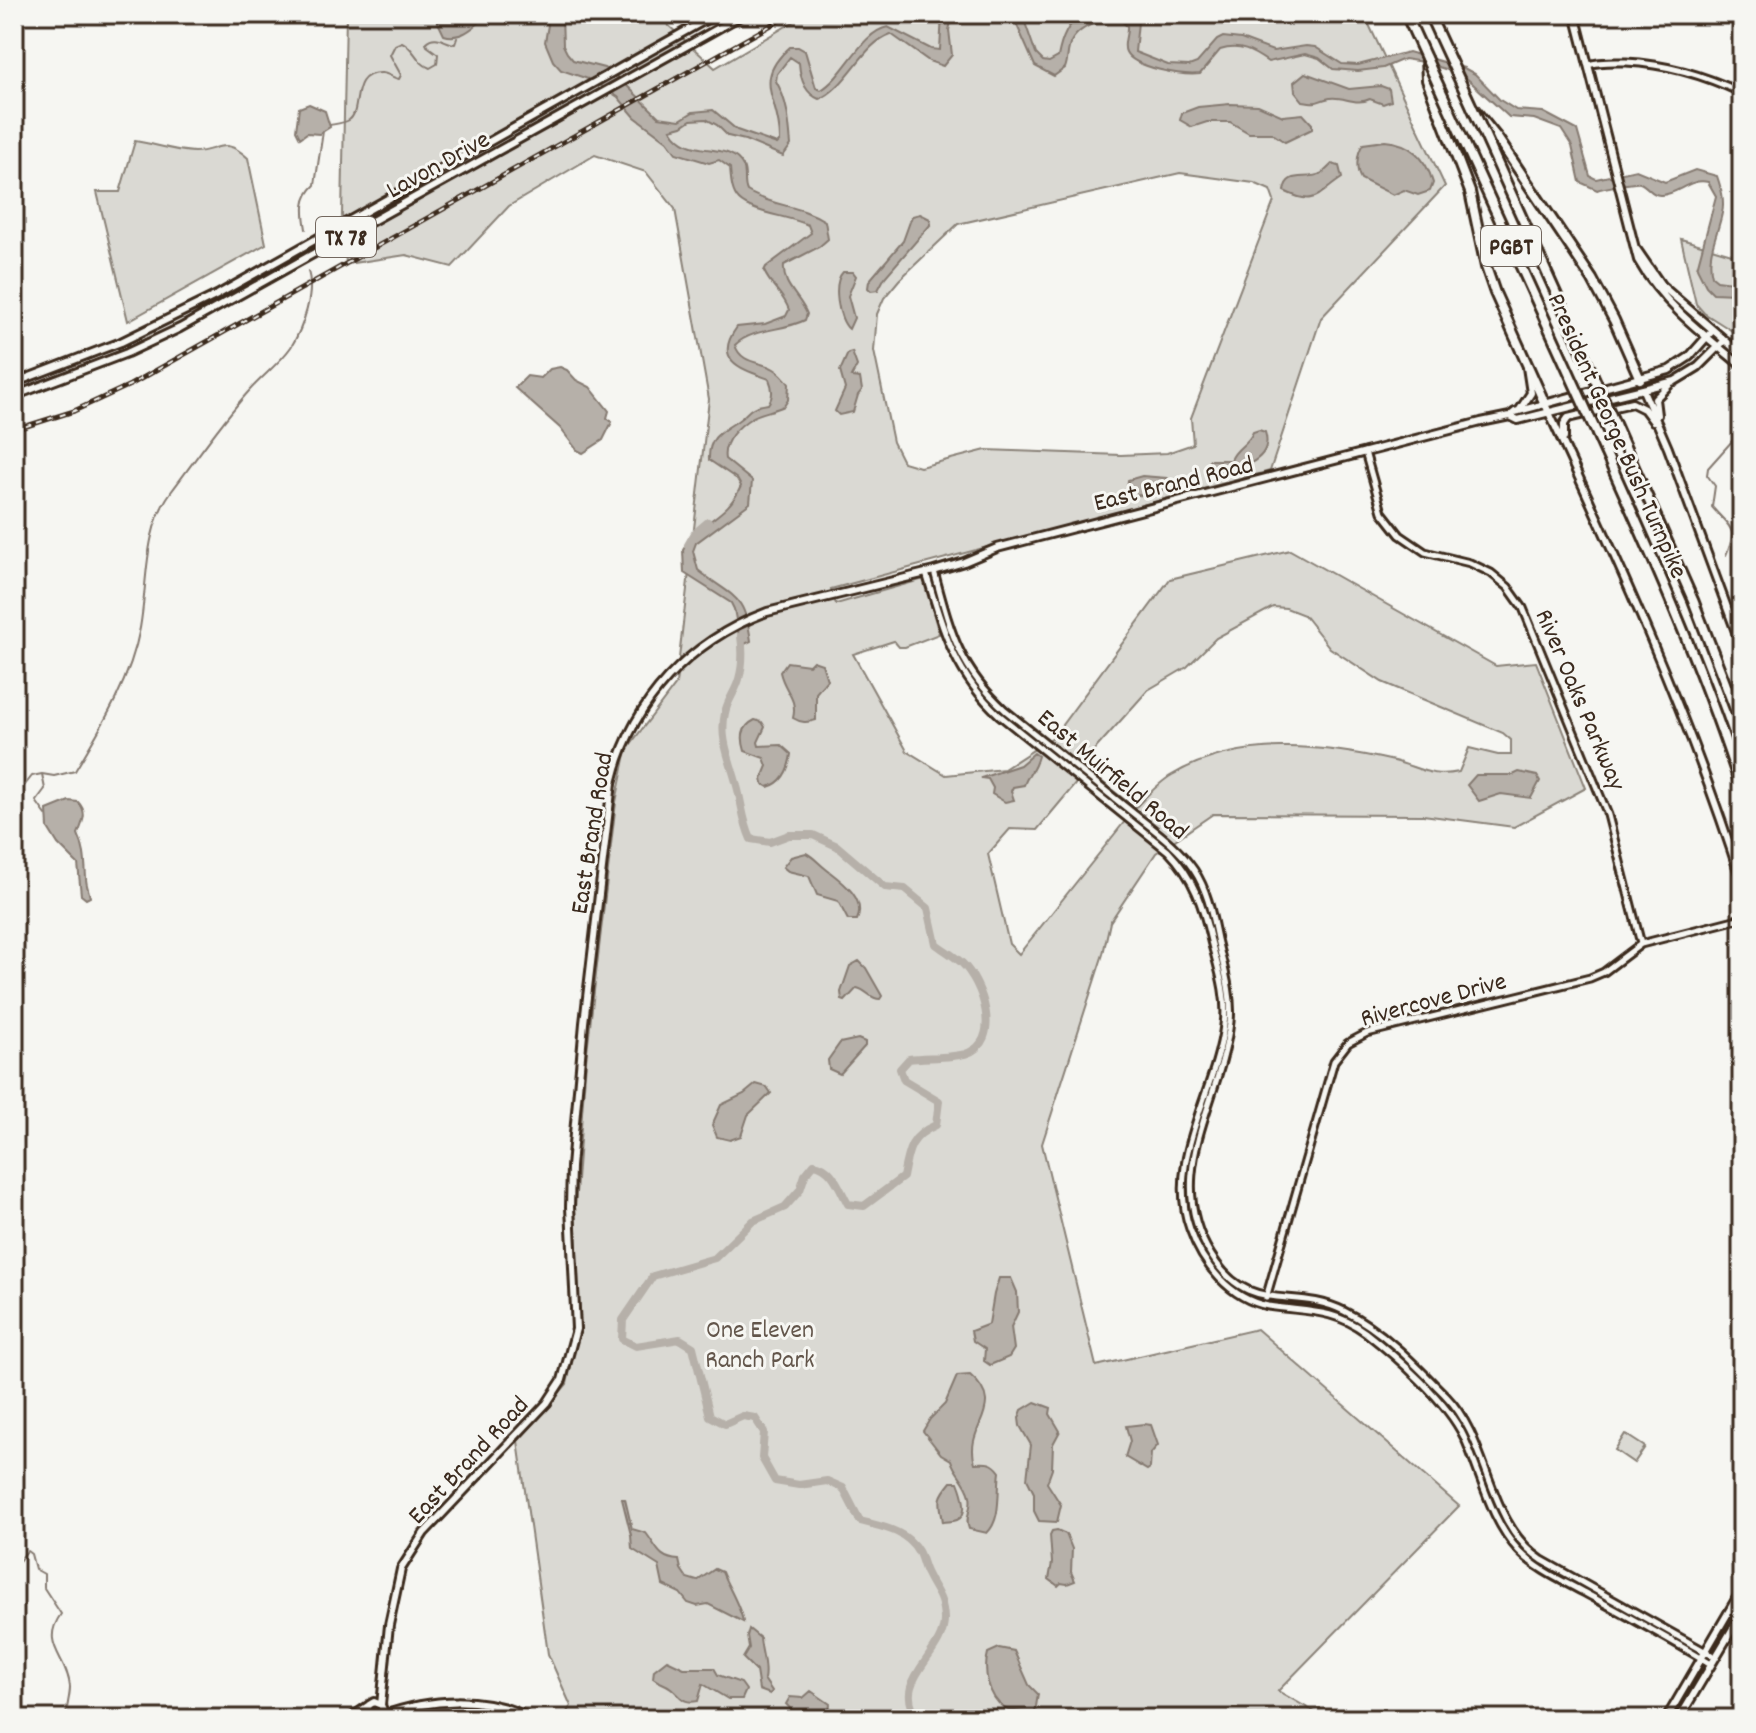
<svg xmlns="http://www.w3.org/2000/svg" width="1756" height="1733" viewBox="0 0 1756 1733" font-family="Dekko,sans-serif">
	<rect width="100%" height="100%" fill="#f6f6f2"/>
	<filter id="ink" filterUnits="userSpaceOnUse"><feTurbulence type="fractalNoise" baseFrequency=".0125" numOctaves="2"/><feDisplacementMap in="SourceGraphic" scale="16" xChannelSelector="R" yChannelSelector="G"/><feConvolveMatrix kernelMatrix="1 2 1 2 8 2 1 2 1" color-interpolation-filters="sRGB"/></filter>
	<g filter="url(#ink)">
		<path fill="#dad9d3" stroke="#8a8278" stroke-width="2" fill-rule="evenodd" d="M346,14H656L715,68L807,14H1364L1445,186L1321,318L1270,471L831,589L836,604L924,579L939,634L905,647H899L894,641L853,654L907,751L946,775L1004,769L1053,737L1170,579L1290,550L1496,666L1536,662L1586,788L1514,827L1423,815L1213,814L1156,853L1110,922L1103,954L1042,1144L1096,1366L1257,1329L1459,1506L1278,1691L1327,1719H562L571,1706L548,1654L518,1441L567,1384L580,1323L575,1207L586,1060L616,802L627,749L676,684L709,399L675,209L646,172L595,155L509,206L452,267L406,255L346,264L342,215ZM1180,173L1254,183L1270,190L1274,201L1191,418L1193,444L1167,453L1121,455L986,450L920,467L903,462L893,442L874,351L877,314L884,298L899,280L958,224ZM1273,607L1286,608L1304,615L1330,648L1382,682L1503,733L1511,740V755H1498L1469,748L1459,772C1431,778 1420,768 1394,761C1321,744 1239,736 1172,775C1158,783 1146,797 1135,808L1081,765L1148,690L1187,667L1216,638ZM1077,782L1125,821L1019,954L1009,944L988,854L1010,829L1037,830Z
			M135,141C154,144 175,151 194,152C219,152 223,135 248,158L266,244L128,321L97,192H120Z
			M1681,239L1742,257V333L1737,334L1704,313L1696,304Z
			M1625,1434L1645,1447L1634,1463L1615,1450Z"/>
		<path fill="#b6b0a9" stroke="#857a71" stroke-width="2" d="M434,14H489C476,25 462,41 444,35Z
			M546,14H562L563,45L567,53L573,60L604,68L620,79L659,117L680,120L693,112L713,110L737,130L777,144L780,141C781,99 750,82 790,47H798L805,51L816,88L821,90C845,76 861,32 888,27L931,49L940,50L942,14H953L949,30L952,55L943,66L929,61L891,34C862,44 848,87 819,99C804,93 800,77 799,63L790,57L777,74L776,81C788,102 789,122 791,145L783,156L745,140L728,136L717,125L706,119L691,120L682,126L671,129C689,161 729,139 743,166C747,174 743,183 747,191C771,206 800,205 825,221L828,239L819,247L784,265C782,286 800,296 807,314L805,320C784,331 752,328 735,345C741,364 760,361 774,369C781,373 785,378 789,384L788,400L784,406C774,411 762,412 753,417C738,426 722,442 725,459L752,481L750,503L696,543L693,551L698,570C734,599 744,592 751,641L741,646L734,609L731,603L684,573L683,550C700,519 727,519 741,486L737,479L709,460C708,438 720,432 736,422C753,411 744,408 768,404C774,396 773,388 769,379C742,369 712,361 737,327L765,324L786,316L789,310C784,294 771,287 764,271L766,267L811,233L808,225C789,216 752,213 739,200C731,192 731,178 730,168L719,160L709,163L676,153L667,141L635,117L618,97L591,80L561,70L553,61L545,42L548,25Z
			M1012,14H1022L1036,54L1043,61L1049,62L1058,57C1068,5 1090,14 1134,14L1138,22L1135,52L1168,65L1189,66L1197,63L1217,40L1223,37L1241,39L1273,51L1306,46L1315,47L1342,64L1358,65L1408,52L1464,68L1475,74L1500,100L1516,110L1543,112L1577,130L1590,176L1596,179L1636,170L1665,182L1695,170L1717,176C1721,188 1725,200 1722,213C1718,234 1706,254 1712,276L1717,280L1732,282L1742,272V286L1734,294L1713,293L1706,286L1697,268L1716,196L1708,182C1689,178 1679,194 1661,195C1652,196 1648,186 1640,183C1635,182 1601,188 1597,190L1580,182L1572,146L1561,129L1534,119L1509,117L1463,75L1423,62L1404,59L1383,68L1358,71L1333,69L1319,58L1305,54L1268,62C1252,51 1240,44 1220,50L1200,74C1183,76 1134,68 1126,52C1122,44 1128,35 1127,26L1118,18C1101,19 1073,28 1069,48C1067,55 1068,61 1065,68L1054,76L1035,66Z
			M1305,73L1349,89L1381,86L1389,89L1391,101L1383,104L1370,99C1356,106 1344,96 1330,98C1315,101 1321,104 1303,101L1295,91L1294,82Z
			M309,104L325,111L330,127L319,134L307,133L300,138L296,130L299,108Z
			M1230,104L1258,105L1283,116L1303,114L1312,124V129L1285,142L1271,133H1249L1230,122H1207L1192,127L1180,120L1182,113L1198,107Z
			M1385,141C1411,143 1426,157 1433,183L1430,191L1418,195L1404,190L1393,195L1361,179C1355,169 1357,153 1363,144Z
			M1332,164L1339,166L1342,178C1316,195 1316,207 1284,191C1287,169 1307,182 1322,173C1324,172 1330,166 1332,164Z
			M920,214L930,219L931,224L885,277L878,290L871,291L868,288L869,281L903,241L912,216Z
			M843,272H853L856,276L848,296L854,318L849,329C838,320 832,283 843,272Z
			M852,352L857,366L851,377L860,378L862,390L858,395L853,412L839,415L835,411L845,389L840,371L848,353Z
			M560,367L567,370L576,380L590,387L609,411L607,418L612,422L603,440L583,453L577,450L560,428L515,388L527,376L541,378L550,369Z
			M1259,430L1265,432C1275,463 1234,470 1213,473L1206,465L1210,460H1231C1236,447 1248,445 1253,432Z
			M1142,476L1167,478L1172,481L1171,486C1159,493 1140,499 1127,492L1128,480Z
			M813,661L822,664L827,680L816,693V720C807,723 801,723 793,718C798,698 784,691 780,672L787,662L809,665Z
			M755,720L762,722L765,727L758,742L759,746L781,745L791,754C789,769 783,783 768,787L763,784L762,778L767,766L764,758L745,751C741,738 741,727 755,720Z
			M1034,753L1038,756C1034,773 1028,773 1024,785L1013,787L1011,791L1014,800L1005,802L992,794L993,788L988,779L981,778L1020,765Z
			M1519,772L1537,776L1540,781L1531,798L1501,794L1479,801L1467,785L1476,775H1513Z
			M69,801L78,802C88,812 83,822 78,834C85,849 85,861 86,878C86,885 89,891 90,897L86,899L81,895L78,864L58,844L48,828L47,810Z
			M806,853C814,857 818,863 826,869C840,880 867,898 857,920H848L838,901L817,895L809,876L788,871L783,867L791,857Z
			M859,961L866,968L882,996L880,999C870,999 867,990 857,988L845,1001L842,1000L841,992L850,966Z
			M858,1039L865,1042V1046L840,1074L829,1069L828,1060L840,1043Z
			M756,1084L767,1087L771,1093L748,1115L741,1136L730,1140L717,1137L712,1125L721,1105L744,1094Z
			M999,1278H1011L1017,1292L1018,1312L1011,1327L1014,1349L1009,1357L990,1365L984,1361L985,1349L973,1341L971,1331L989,1324L994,1294Z
			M970,1375C1009,1408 963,1426 975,1463C987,1462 993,1462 1000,1472C997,1491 1002,1519 987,1533L969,1529C964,1517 973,1508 970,1496C966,1480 955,1474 951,1460L941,1454L923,1431L930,1419L945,1404L957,1376Z
			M1035,1402L1051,1408L1050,1414L1060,1431L1053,1444L1052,1469L1047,1483L1061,1505L1057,1522L1039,1521L1034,1511V1493L1027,1479L1031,1445L1020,1426L1019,1418L1022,1410Z
			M1144,1424L1151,1425L1158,1445L1151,1453L1150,1468L1147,1470L1125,1457L1130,1441L1126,1426Z
			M951,1482H958C962,1492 970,1515 957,1520C952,1522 948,1521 943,1522C940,1501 936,1500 951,1482Z
			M622,1499H625L632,1529L646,1533C657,1547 658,1559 679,1560L681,1569L687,1578L697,1581L715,1569L722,1572C728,1587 741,1607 743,1622L708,1604L697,1606L688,1603L680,1593L663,1585L659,1566L632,1549L631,1535Z
			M1057,1530L1066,1534L1072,1549L1071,1572L1075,1581L1067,1584L1061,1583L1058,1586L1049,1579L1052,1563L1050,1535L1052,1531Z
			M749,1629L760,1638C761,1652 767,1666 764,1679L772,1691L770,1694L759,1690L756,1671L743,1658L749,1648L747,1636Z
			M999,1648L1014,1651L1029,1685L1038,1694L1034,1719C1021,1708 1012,1714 1004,1708C988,1696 983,1671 988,1653Z
			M667,1660L684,1668H714L718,1675L741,1683L746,1690L742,1699H728L703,1684L698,1701C682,1704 682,1697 671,1688C665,1683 659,1683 653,1678L654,1670Z
			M811,1691L830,1704L828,1719H800L786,1704L790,1697L803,1698Z"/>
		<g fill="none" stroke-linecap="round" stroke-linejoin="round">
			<path stroke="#857a71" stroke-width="2" d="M330,125C335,124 344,123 349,120C363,111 348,72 382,73C387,73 393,78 399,79L401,75L390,55L395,45L402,42C415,48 416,63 430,68L437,64L438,54L427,46L426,42C436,33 445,43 455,44L457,38
				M306,229C303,212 301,198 315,185L323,131
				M1726,555C1739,527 1729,527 1712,507L1715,486L1707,475L1708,468L1733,440L1742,438
				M42,774L54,776L75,771C102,726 130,681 140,628C148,584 143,530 171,492C196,459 221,422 249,391C262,376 280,363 291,347C303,328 315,293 308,271
				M14,790H21L32,776L42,774L45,789L36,801L46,815
				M14,1553L19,1561L27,1551L31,1554L35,1569L44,1574V1588L61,1614C39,1645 68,1657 70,1687C70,1697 66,1708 66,1719"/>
			<path stroke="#b6b0a9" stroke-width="8" d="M688,545L695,533L708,522
				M741,636C743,650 743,665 739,679C736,691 727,701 725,713C719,740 731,761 737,786C742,804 743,822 751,839L770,842L789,835H813L837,846L885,887L905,889L928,908L936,944C944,950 954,956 962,963C982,982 1004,1042 965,1054C950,1058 925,1057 909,1059L900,1069L904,1080L939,1101L936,1125C910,1136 908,1150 903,1177L864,1206L848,1204C839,1188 833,1167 814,1164L805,1175L800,1190L785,1207L753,1221L715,1258L653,1276L623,1320L622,1339L636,1346L680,1339L693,1347L710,1416L725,1424L743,1416L755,1418L764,1432L762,1458L775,1481L799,1485L827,1481L843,1488L860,1521C882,1527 906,1530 918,1551C922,1558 923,1567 927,1574C936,1593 943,1596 944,1619C945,1656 888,1680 919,1719"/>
			<defs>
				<path id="tertiary" d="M1588,65C1600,61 1612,62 1626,62C1668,64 1704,75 1742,93
					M1365,452L1382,512L1400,535L1425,552L1470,563L1491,573L1508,587L1523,608L1608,815L1641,944
					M934,571C950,630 958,667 1005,710C1046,743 1087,776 1128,809C1151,828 1177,845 1194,870C1208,891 1212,915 1217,939C1223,965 1233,995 1230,1022C1221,1103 1161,1174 1211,1255C1249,1317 1293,1285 1344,1311C1383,1330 1416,1365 1446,1396C1491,1442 1486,1523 1542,1560L1715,1657
					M926,573C943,630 954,673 999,715L1168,851C1194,878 1203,906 1211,941C1218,968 1228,997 1224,1025C1216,1092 1165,1160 1190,1229C1202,1264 1230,1299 1268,1306C1306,1312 1332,1308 1365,1332C1397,1357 1447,1401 1464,1437C1481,1474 1490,1520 1519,1551C1537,1570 1563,1581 1585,1593C1627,1616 1670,1639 1711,1664
					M1266,1298L1334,1061L1348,1043L1367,1033L1590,978L1604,972L1641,944L1742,918"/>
				<path id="secondary" d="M1575,14L1638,260C1662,303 1704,335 1742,366
					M1637,250L1661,285L1742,355
					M1643,390L1668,448L1742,648
					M1545,404C1618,561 1690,718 1742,883
					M1519,411L1531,393L1527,367
					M1657,415L1655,399L1669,385
					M1510,416L1515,412L1669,370L1689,357L1713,330
					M1564,438V424L1568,418L1632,403L1644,409L1653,421
					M381,1705L389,1625L401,1569L424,1533L547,1403L562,1380L576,1329L570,1207L571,1167L584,1023L612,783C631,702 690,641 767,612L934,571L964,562L997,548L1481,422L1510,416L1518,420L1675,381L1698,367L1725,340
					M381,1716C430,1698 484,1694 532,1719
					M349,1719L368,1706
					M375,1719L383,1710L381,1705L374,1702L369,1705L367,1711L369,1716L376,1718
					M1666,1719L1742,1589
					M1679,1719L1742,1613"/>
				<path id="primary" d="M14,383L121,342L217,295L716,14
					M14,396L127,353L180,328L744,14"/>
				<path id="motorway" d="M1406,14L1426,58L1427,80L1470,192L1486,267L1495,293L1545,404
					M1429,14L1472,107L1498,139L1592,279L1614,320L1640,379
					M1615,424L1693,600L1742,727
					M1597,434C1650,551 1703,668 1742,791"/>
			</defs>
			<use href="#tertiary" stroke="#3b2a1e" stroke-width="11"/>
			<use href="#secondary" stroke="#3b2a1e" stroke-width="12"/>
			<use href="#primary" stroke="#3b2a1e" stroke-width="12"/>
			<use href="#motorway" stroke="#3b2a1e" stroke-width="14"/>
			<use href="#tertiary" stroke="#f6f6f2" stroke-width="5"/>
			<use href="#secondary" stroke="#f6f6f2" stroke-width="6"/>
			<use href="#primary" stroke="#f6f6f2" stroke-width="6"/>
			<use href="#motorway" stroke="#f6f6f2" stroke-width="8"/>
			<defs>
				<path id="rail" d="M14,430L74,411L130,385L791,14"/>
			</defs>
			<use href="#rail" stroke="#3b2a1e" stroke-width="5"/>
			<use href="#rail" stroke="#f6f6f2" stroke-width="2" stroke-dasharray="6" stroke-linecap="butt"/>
			<defs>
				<path id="motorway-bridge" d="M1426,58L1597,434
					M1472,107L1615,424"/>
			</defs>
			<use href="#motorway-bridge" stroke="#3b2a1e" stroke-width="14" stroke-linecap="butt"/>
			<use href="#motorway-bridge" stroke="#f6f6f2" stroke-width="8"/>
		</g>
	</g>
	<g text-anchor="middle" stroke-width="6" stroke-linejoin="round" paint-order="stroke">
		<g fill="#f6f6f2" stroke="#73675e" stroke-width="2">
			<rect x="316" y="217" width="60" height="40" rx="6"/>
			<rect x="1481" y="226" width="60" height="40" rx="6"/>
		</g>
		<g font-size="24" font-weight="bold" fill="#3b2a1e">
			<text x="346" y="245">TX 78</text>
			<text x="1511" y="254">PGBT</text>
		</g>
		<g font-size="26" fill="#3b2a1e" stroke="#f6f6f2">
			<text transform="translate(437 163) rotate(-29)" y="9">Lavon Drive</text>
			<text transform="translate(1619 435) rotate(66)" y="9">President George Bush Turnpike</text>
			<text transform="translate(1173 482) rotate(-14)" y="9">East Brand Road</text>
			<text transform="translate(1582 699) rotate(67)" y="9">River Oaks Parkway</text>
			<text transform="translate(1114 773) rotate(40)" y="9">East Muirfield Road</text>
			<text transform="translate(590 833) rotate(-81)" y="9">East Brand Road</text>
			<text transform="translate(1433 998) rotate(-15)" y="9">Rivercove Drive</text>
			<text transform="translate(467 1459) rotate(-47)" y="9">East Brand Road</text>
		</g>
		<g font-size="26" fill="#63564b" stroke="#f6f6f2">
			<text x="760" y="1337">One Eleven<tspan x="760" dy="30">Ranch Park</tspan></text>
		</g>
	</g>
	<rect width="1756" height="1733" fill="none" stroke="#f6f6f2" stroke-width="48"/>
	<rect x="24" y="24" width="1708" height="1685" fill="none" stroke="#3b2a1e" stroke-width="3" filter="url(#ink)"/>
</svg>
